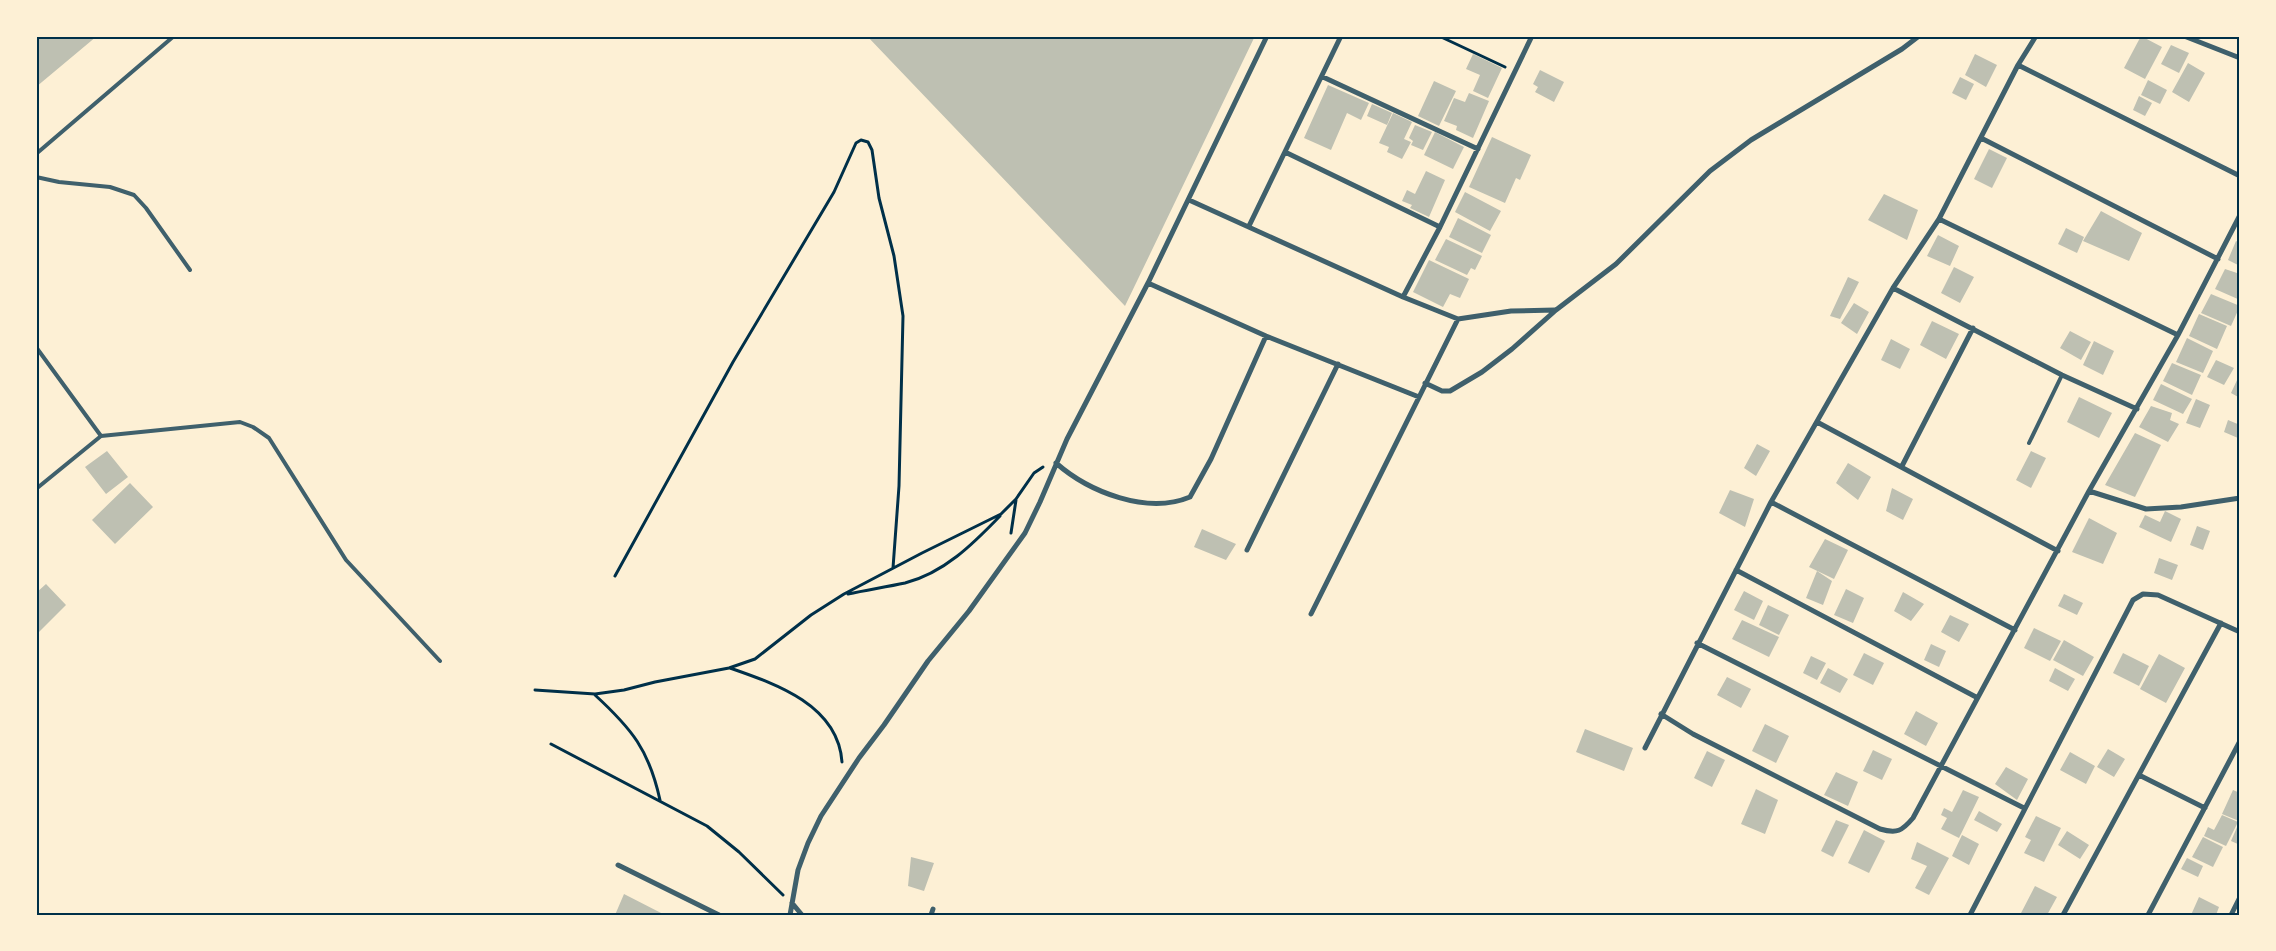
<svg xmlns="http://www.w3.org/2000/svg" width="2276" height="951" viewBox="0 0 2276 951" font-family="'Space Grotesk',sans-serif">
	<rect width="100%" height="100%" fill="#fdf0d5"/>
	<path fill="#bec0b2" d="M36,36H97L36,87Z
		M867,36H1255L1125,306Z
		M2141,36L2162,47L2145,79L2124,68Z
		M2171,45L2189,53L2179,73L2161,64Z
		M1473,54L1502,68L1488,98L1473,91L1480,75L1466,69Z
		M1975,54L1997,65L1986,87L1965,75Z
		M2188,63L2205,73L2189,102L2172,92Z
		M1540,70L1564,82L1554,102L1535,92L1538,87L1533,84Z
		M1960,77L1974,84L1966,100L1952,93Z
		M2148,80L2167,90L2160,104L2141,95Z
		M1434,81L1456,91L1439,126L1418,116Z
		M1328,85L1369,103L1361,120L1347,113L1331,150L1304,138Z
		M1469,93L1489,101L1473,138L1456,130L1457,126L1444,121L1454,98L1465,102Z
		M2139,96L2152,103L2145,116L2133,110Z
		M1372,104L1392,113L1387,125L1367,116Z
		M1393,113L1412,122L1404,139L1411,142L1402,159L1387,152L1389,147L1379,143Z
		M1415,125L1432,132L1423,150L1411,145L1413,141L1409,138Z
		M1435,132L1464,147L1453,169L1424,155Z
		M1492,137L1531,155L1520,180L1516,178L1505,203L1469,187Z
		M1989,149L2007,158L1992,188L1974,179Z
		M1426,171L1445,180L1429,217L1410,208L1412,205L1402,201L1407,190L1415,194Z
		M1465,192L1501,211L1490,231L1455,212Z
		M1884,194L1918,210L1907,240L1868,220Z
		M2101,211L2142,233L2129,261L2083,241Z
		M1458,218L1491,235L1482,253L1449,237Z
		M2066,228L2084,237L2077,253L2058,244Z
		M1938,235L1959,246L1950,266L1927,256Z
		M1446,239L1482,256L1475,270L1471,268L1467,275L1435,260Z
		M2236,241L2240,243V266L2228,260Z
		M1429,260L1469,279L1460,298L1450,294L1443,307L1413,292Z
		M1954,267L1974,277L1960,303L1941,293Z
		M2225,269L2240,274V300L2215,289Z
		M1848,277L1859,282L1840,319L1830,316Z
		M2211,294L2240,306L2231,326L2201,313Z
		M1854,303L1869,312L1857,334L1841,323Z
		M2199,314L2227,326L2217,349L2189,336Z
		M1932,321L1959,334L1946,359L1920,345Z
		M2070,331L2091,342L2081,360L2060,348Z
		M2187,338L2213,351L2203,373L2176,362Z
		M1891,339L1910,349L1900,369L1881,360Z
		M2094,341L2114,351L2103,375L2083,365Z
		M2216,360L2234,368L2224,385L2207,377Z
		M2172,363L2201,375L2192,395L2163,381Z
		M2238,378L2240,379V398L2231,393Z
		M2161,384L2192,399L2183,414L2153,400Z
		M2079,397L2112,413L2099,438L2067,422Z
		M2196,399L2210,405L2200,428L2186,423Z
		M2151,406L2172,413L2170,420L2179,424L2168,442L2139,427Z
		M2228,420L2240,425L2238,438L2224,432Z
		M2135,433L2161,445L2135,497L2105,485Z
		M1757,444L1770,451L1756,476L1744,468Z
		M107,451L128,477L106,494L85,467Z
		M2031,451L2046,458L2031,488L2016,480Z
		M1848,463L1871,477L1858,500L1836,483Z
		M130,483L153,507L115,544L92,520Z
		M1892,488L1913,499L1903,520L1886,511Z
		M1730,490L1754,499L1745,527L1719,513Z
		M2165,511L2181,519L2171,542L2139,527L2145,515L2160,522Z
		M2089,518L2117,533L2103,564L2072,552Z
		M2197,526L2210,531L2203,550L2190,545Z
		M1202,529L1236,544L1226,560L1194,547Z
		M1825,539L1848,550L1834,579L1809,567Z
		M2159,558L2178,565L2172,580L2154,573Z
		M1817,571L1832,581L1823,605L1806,598Z
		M46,584L66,605L36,635V593Z
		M1846,589L1864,598L1853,623L1834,615Z
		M1744,591L1763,601L1754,620L1734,610Z
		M1903,592L1924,604L1911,621L1894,611Z
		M2064,594L2083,603L2077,615L2058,606Z
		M1768,605L1789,615L1779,635L1759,625Z
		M1950,615L1969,624L1959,642L1941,632Z
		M1742,620L1779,637L1769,657L1732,639Z
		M2034,628L2061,641L2050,661L2024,648Z
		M2064,640L2094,657L2083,676L2053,660Z
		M1931,644L1946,651L1939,667L1924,660Z
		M1864,653L1884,663L1873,685L1853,675Z
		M2123,653L2149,666L2139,686L2113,673Z
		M2159,654L2185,668L2166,703L2140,689Z
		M1811,656L1826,663L1817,680L1803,673Z
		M1828,668L1848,679L1840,693L1820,683Z
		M2055,668L2075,679L2068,691L2049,681Z
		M1727,677L1751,689L1741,708L1717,695Z
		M1916,711L1938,723L1926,746L1904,734Z
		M1765,724L1789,736L1776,763L1752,751Z
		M1585,729L1633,748L1624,771L1576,752Z
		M2108,749L2125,759L2114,777L2097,767Z
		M1873,750L1892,759L1882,780L1863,771Z
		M1707,751L1725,760L1712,787L1694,778Z
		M2070,752L2095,766L2086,784L2060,770Z
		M2006,767L2028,779L2017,800L1995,784Z
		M1836,772L1858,782L1848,806L1824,795Z
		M1756,789L1778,800L1765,834L1741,824Z
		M1963,790L1979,797L1959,838L1941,829L1947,818L1941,815L1944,808L1952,812Z
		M2233,790L2240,793L2239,821L2222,814Z
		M1979,811L2002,824L1997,832L1974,820Z
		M2222,815L2238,822L2226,846L2204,836L2208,827L2214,830Z
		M2036,816L2061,828L2044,862L2024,853L2031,840L2025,837Z
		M1836,820L1849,825L1833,857L1821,851Z
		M2238,825L2240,826V845L2231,841Z
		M1864,830L1885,841L1869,873L1848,863Z
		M2067,831L2089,845L2080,859L2058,845Z
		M1962,835L1979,844L1969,865L1952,856Z
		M2203,837L2223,847L2213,867L2192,857Z
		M1917,842L1949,858L1929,895L1915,888L1927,866L1911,859Z
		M911,857L934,863L924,891L908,886Z
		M2187,858L2203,866L2198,877L2181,869Z
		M2035,886L2057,897L2047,915H2020Z
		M624,894L665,915H615Z
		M2199,897L2219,907L2216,915H2191Z"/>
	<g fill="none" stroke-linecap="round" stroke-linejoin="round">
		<path stroke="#003049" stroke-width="3" d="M1439,36L1505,67
			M1011,533L1016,500
			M615,576L733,362L834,192L856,143L861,140L868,142L872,150L879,198L894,256L903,316L899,486L893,568
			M848,594C867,590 886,587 905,583C944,573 973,544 1000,516
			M730,668C776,684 838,705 842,762
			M535,690L595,694L624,690L655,682L729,668L755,659L811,615L844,594L922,553L1001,514L1016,499L1034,473L1043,467
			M595,695C632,729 649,750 660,800
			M551,744L707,826L739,852L783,895"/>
		<path stroke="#3f606c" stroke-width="4" d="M36,154L174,36
			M36,177L59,182L110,187L134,195L146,208L190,270
			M36,347L101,436L240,422L253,427L269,438L346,560L440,661
			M2029,443L2062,375
			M36,489L101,436"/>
		<path stroke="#3f606c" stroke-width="5" d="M2184,36L2240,58
			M2018,65L2240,176
			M1323,77L1478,149
			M1981,138L2218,259
			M1285,152L1440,227
			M1189,200L1403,297L1458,319L1511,311L1555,310
			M1939,219L2178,335
			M1249,226L1341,36
			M1148,283L1266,336L1419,397
			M1893,288L2062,375L2137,409
			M1403,297L1440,227L1532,36
			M1425,383L1442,391H1450L1482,372L1512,349L1556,310L1616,264L1710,171L1751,140L1902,49L1919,36
			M1817,422L2058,551
			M1056,463C1089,492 1147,515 1190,497L1211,459L1266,336
			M1902,466L1973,328
			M2089,491L2146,509L2181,507L2240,498
			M1771,502L2015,630
			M1247,550L1338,364
			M1736,570L1976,697
			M1311,614L1458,319
			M1697,643L2024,808
			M1661,714L1693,734L1880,829C1897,834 1902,831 1913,818L2089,491L2178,335L2240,215
			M1645,748L1771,502L1893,288L1939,219L2018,65L2036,36
			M2139,775L2205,808
			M618,865L719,915
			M792,903L802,915
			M790,915L798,870L808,843L821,816L859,758L884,725L928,661L969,611L1025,533L1040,502L1067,439L1148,283L1267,36
			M931,915L933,909
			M1970,915L2133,600L2143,594L2158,595L2240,632
			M2063,915L2221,623
			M2148,915L2240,741
			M2231,915L2240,897"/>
	</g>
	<rect width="2276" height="951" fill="none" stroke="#fdf0d5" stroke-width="75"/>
	<rect x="38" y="38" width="2200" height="876" fill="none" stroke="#003049" stroke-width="2"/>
</svg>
